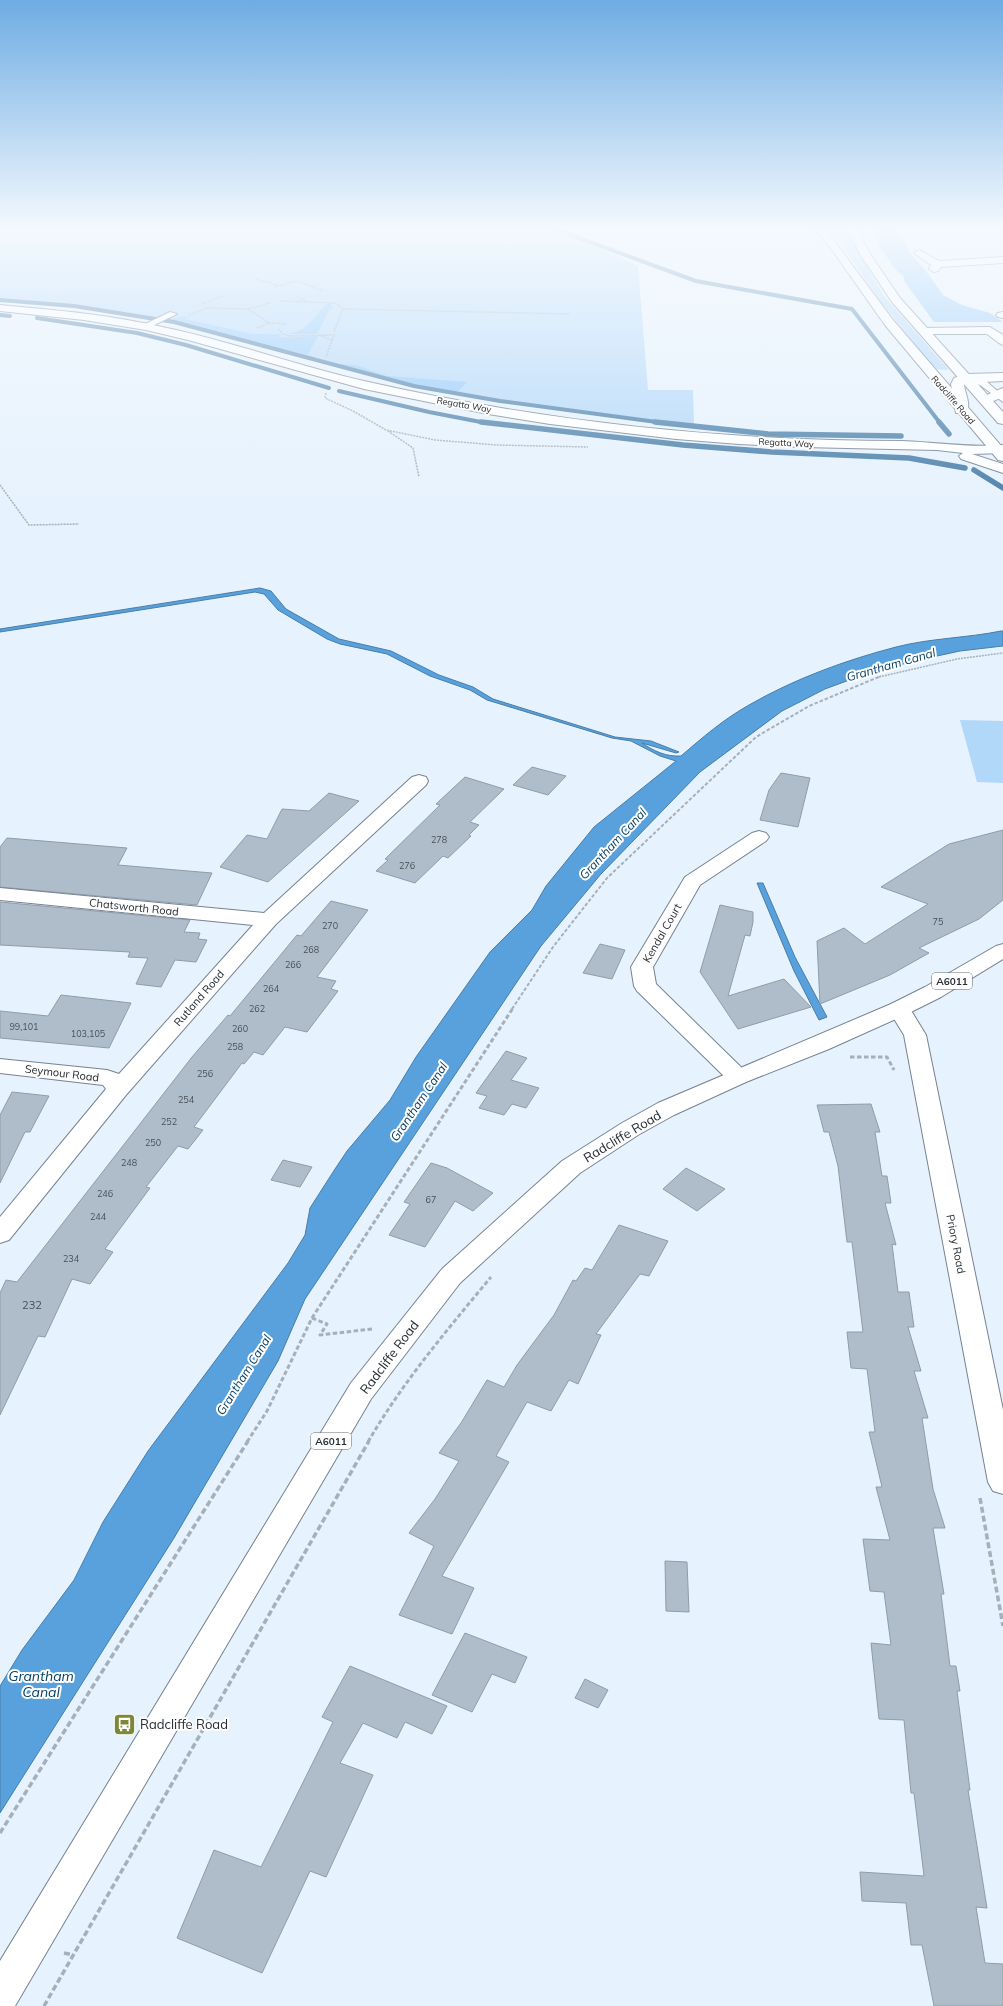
<svg xmlns="http://www.w3.org/2000/svg" width="1003" height="2006" viewBox="0 0 1003 2006" font-family="Mulish,sans-serif">
	<rect width="100%" height="100%" fill="#e6f2fd"/>
	<path fill="#b1d7f9" d="M0,227H543L613,254L638,266L648,390H693L694,426L495,400L419,386L325,363V362L175,323L78,307L0,300Z
		M826,227H844L884,296L949,370L935,369L880,301L844,248Z
		M960,720L1003,721V783L977,782Z"/>
	<path fill="#8fc8f9" d="M878,227H893L904,240L910,253L926,271L943,295L962,305L990,313L1003,322H934L904,281V277L895,269L878,244L874,232Z
		M326,304H330L334,308L330,309L317,334H287C308,332 312,318 326,304Z
		M189,316L185,319L252,334H282L279,336C283,339 309,336 318,336L308,355L169,320L180,317Z
		M337,364L356,365L387,376L467,382L457,393L419,386Z"/>
	<path fill="#58a1dc" stroke="#497ea9" d="M260,588L271,591L286,609L339,639L391,651L439,675L473,687L493,699L615,737L651,741L679,752L676,753L642,743C654,751 666,757 681,756C703,737 724,719 749,705C794,679 846,660 896,647C931,638 967,638 1001,631H1003V646L960,651L914,661L863,675L825,689L782,711L700,772L601,874L541,946L305,1299L278,1361L174,1538L0,1813V1686L22,1650L74,1580L103,1522L148,1451L288,1263L305,1235L310,1208L335,1169L347,1151L390,1100L416,1057L490,952L532,910L546,886L594,827L676,761L660,756L631,741L612,738L487,700L470,690L430,676L387,654L340,644L327,639L278,610L264,594L255,592L0,632V629Z
		M757,883H763L795,957L827,1017L819,1020L794,971Z"/>
	<g fill="none" stroke-linecap="round" stroke-linejoin="round">
		<path stroke="#497ea9" stroke-width="4" d="M549,227L696,281L852,309L940,423
			M0,300L74,306L174,322L414,386L500,401L664,423
			M0,315L10,316
			M37,318L137,333L186,345L329,388
			M339,391L429,412L486,423"/>
		<path stroke="#497ea9" stroke-width="5.5" d="M481,422L683,445L772,452L909,458L965,468
			M655,422L768,434L901,436
			M939,422L949,434
			M974,470L1003,488"/>
	</g>
	<path fill="#afbdca" stroke="#8f9da9" d="M532,767L566,776L548,795L513,785Z
		M781,773L810,778L798,827L760,820L769,790Z
		M465,777L504,789L470,822L479,825L469,835L471,836L448,858L443,856L415,883L376,871L388,860L385,859L440,805L436,804Z
		M329,793L359,801L268,882L220,867L247,835L267,839L282,809L309,811Z
		M1003,830V900L979,919L919,948L929,953L890,975L820,1004L817,941L844,928L865,944L928,904L881,887L949,844Z
		M7,838L127,848L118,865L212,873L197,905L0,887V847Z
		M331,901L368,910L317,977L336,981L331,989L338,991L307,1032L285,1027L263,1055L254,1052L244,1064L242,1063L194,1127L203,1130L188,1149L178,1146L146,1187L150,1188L105,1249L113,1252L90,1284L72,1279L45,1337L38,1336L0,1415V1293L6,1280L17,1282L192,1057L228,1015L230,1016L297,935L301,936Z
		M0,902L190,920L184,932L200,933L198,939L207,940L196,962L175,960L161,987L136,984L148,958L128,957L130,952L0,945Z
		M720,905L753,912V922L750,936L745,935L728,996L784,979L811,1007L738,1029L700,972Z
		M600,944L625,950L612,979L583,973Z
		M61,995L131,1003L109,1048L0,1038V1011L48,1016Z
		M506,1051L527,1058L511,1080L539,1088L526,1108L512,1104L504,1115L479,1108L487,1096L476,1093Z
		M12,1092L49,1096L30,1132H25L0,1183V1115Z
		M871,1104L880,1132H875L882,1176H887L891,1203H885L896,1245L892,1244L898,1292H909L914,1327H908L921,1371H914L928,1418H922L933,1489L945,1528H933L944,1594H941L950,1666H956L960,1691H957L970,1790H968L987,1908L976,1907L985,1963L1003,1964V2006H934L922,1945H911L906,1903L862,1901L860,1872L924,1876L914,1793H911L904,1720L879,1719L871,1643L891,1645L884,1592L870,1591L863,1539L890,1540L876,1487H882L869,1432H875L867,1369L851,1368L847,1332H863L852,1242H847L838,1166L829,1132H824L817,1105Z
		M283,1160L312,1167L300,1187L271,1180Z
		M431,1163L447,1168L493,1193L473,1211L455,1201L425,1247L389,1235L410,1204L404,1202Z
		M686,1168L725,1189L697,1211L663,1189Z
		M619,1225L668,1241L649,1276L640,1274L596,1334L601,1335L578,1384L569,1380L551,1411L527,1402L496,1456L509,1462L442,1576L474,1588L452,1634L399,1615L434,1546L409,1533L435,1499L459,1461L439,1453L461,1423L487,1380L504,1387L517,1365L554,1315L573,1280L576,1281L585,1268L592,1270Z
		M665,1561L687,1562L689,1612L666,1611Z
		M465,1633L527,1657L515,1683L492,1674L472,1712L432,1695Z
		M350,1666L447,1706L432,1734L405,1722L397,1738L363,1723L340,1763L373,1775L326,1877L310,1871L262,1973L177,1938L214,1850L261,1867L333,1722L322,1717Z
		M585,1679L608,1690L598,1708L575,1698Z"/>
	<g fill="none" stroke-linecap="round" stroke-linejoin="round">
		<defs>
			<path id="service" d="M170,312L177,314L148,328L141,326Z
				M963,376L986,381L1003,396V402L980,385L963,380Z"/>
			<path id="minor" d="M919,250L939,261L1003,257V263L941,267L938,271L934,272L929,269L931,265L914,253Z
				M0,305C56,310 112,315 167,328C233,342 298,366 364,381C540,421 721,441 901,441C935,442 969,448 1003,445V453L972,454L1003,464V473L961,459L959,456L963,453L937,450L802,447L739,444L676,439L550,424L488,414L364,389L188,340L146,330L84,320L0,311Z
				M1003,312V318L998,317L996,315L998,313Z
				M990,327L1003,335V345L999,343L987,334H923L917,331L923,328Z
				M419,775L426,777L428,781L426,785L276,924L126,1095L9,1240L0,1243V1217L106,1089L103,1085L0,1073V1059L107,1070L119,1074L253,925L0,900V888L264,913L412,777Z
				M759,831L766,833L769,837L766,841L700,885L653,967L656,984L746,1072L750,1077L746,1082L738,1084L730,1082L637,991L634,986L631,967L685,877L752,833Z
				M899,1002L907,1004L926,1035L1003,1410V1494L993,1491L988,1482L904,1035L888,1009L891,1004Z"/>
			<path id="tertiary" d="M1003,373V381L964,383C964,393 972,403 966,413H956L951,384L954,378L966,374Z
				M1003,388V397L986,404L980,400L982,397Z"/>
			<path id="trunk" d="M813,227H823L829,234L893,320L1003,448V461L998,460L885,325L830,247Z
				M846,227H856L870,254L900,298L1003,412V424L998,423L892,302L860,254Z
				M1003,944V959L941,997L907,1014L829,1049L746,1082L674,1115L638,1135L580,1173L460,1283L371,1399L15,2006H0V1961L351,1383L442,1269L562,1161L622,1123L658,1103L891,1004L925,987L996,946Z"/>
		</defs>
		<use href="#service" stroke="#768390" stroke-width="2"/>
		<use href="#minor" stroke="#768390" stroke-width="2"/>
		<use href="#tertiary" stroke="#768390" stroke-width="2"/>
		<use href="#trunk" stroke="#768390" stroke-width="2"/>
		<path stroke="#a6b0b9" stroke-width="1.5" stroke-dasharray="2 1" stroke-linecap="butt" d="M256,279L277,285
			M311,286L318,284
			M274,287L297,281L323,291
			M297,297L307,301
			M280,301L336,303L343,309L570,314
			M270,303L248,309L269,323L287,324
			M202,304L223,296
			M189,315L207,308L248,309
			M257,328L269,323
			M278,329L283,334L290,336L334,335L326,357
			M334,332L343,309
			M319,335L333,341
			M326,393L325,398L353,411L386,430L435,440L496,445L588,447
			M388,431L413,448L419,477
			M0,485L29,525L79,524
			M879,677L957,659L1003,653"/>
		<path stroke="#a6b0b9" stroke-width="2" stroke-dasharray="3.5 2" stroke-linecap="butt" d="M512,1009L553,947L607,878L756,737L809,706L881,676"/>
		<path stroke="#a6b0b9" stroke-width="3" stroke-dasharray="4.5 2.5" stroke-linecap="butt" d="M850,1057H887L894,1070
			M312,1318L327,1324L320,1335L372,1329
			M247,1442L267,1411L312,1318L513,1008
			M368,1442C402,1383 447,1330 491,1277"/>
		<path stroke="#a6b0b9" stroke-width="3.5" stroke-dasharray="6 3" stroke-linecap="butt" d="M980,1498L1003,1626
			M0,1833L248,1441
			M64,1953L73,1955
			M44,2006L369,1441"/>
		<use href="#service" fill="#fff" fill-rule="evenodd"/>
		<use href="#minor" fill="#fff" fill-rule="evenodd"/>
		<use href="#tertiary" fill="#fff" fill-rule="evenodd"/>
		<use href="#trunk" fill="#fff" fill-rule="evenodd"/>
	</g>
	<linearGradient id="sky" x2="0" y2="1"><stop stop-color="#6eace3"/><stop offset="0.45" stop-color="#f4f9fe"/><stop offset="1" stop-color="#f4f9fe" stop-opacity="0"/></linearGradient>
	<rect width="1003" height="508" fill="url(#sky)"/>
	<defs>
		<symbol id="bus-square" viewBox="-11 -11 22 22"><rect x="-9" y="-9" width="18" height="18" rx="4" fill="#7c8836" stroke="#fdfdfd"/><path d="M-5-6H5V4H4V6H2V4H-2V6H-4V4H-5ZM-3.5-4V0h7V-4ZM-3.5 1.2v1.5H-2V1.2ZM2 1.2v1.5H3.5V1.2Z" fill="#fff"/></symbol>
	</defs>
	<g fill-rule="evenodd">
		<use href="#bus-square" x="112" y="1712" width="25" height="25"/>
	</g>
	<g text-anchor="middle" stroke-width="4" stroke-linejoin="round" paint-order="stroke">
		<g font-size="9" fill="#272d32" stroke="#fdfdfd">
			<text transform="translate(953 400) rotate(49)" y="3">Radcliffe Road</text>
			<text transform="translate(464 405) rotate(10)" y="3">Regatta Way</text>
			<text transform="translate(786 443) rotate(3)" y="3">Regatta Way</text>
		</g>
		<g font-size="9" fill="#495158">
			<text x="439" y="843">278</text>
			<text x="407" y="869">276</text>
			<text x="938" y="925">75</text>
			<text x="330" y="929">270</text>
			<text x="311" y="953">268</text>
			<text x="293" y="968">266</text>
			<text x="271" y="992">264</text>
			<text x="257" y="1012">262</text>
			<text x="24" y="1030">99,101</text>
			<text x="240" y="1032">260</text>
			<text x="88" y="1037">103,105</text>
			<text x="235" y="1050">258</text>
			<text x="205" y="1077">256</text>
			<text x="186" y="1103">254</text>
			<text x="169" y="1125">252</text>
			<text x="153" y="1146">250</text>
			<text x="129" y="1166">248</text>
			<text x="105" y="1197">246</text>
			<text x="431" y="1203">67</text>
			<text x="98" y="1220">244</text>
			<text x="71" y="1262">234</text>
		</g>
		<g fill="#fdfdfd" stroke="#676b6f" stroke-width="1">
			<rect x="932" y="973" width="40" height="16" rx="3"/>
			<rect x="311" y="1433" width="40" height="16" rx="3"/>
		</g>
		<g font-size="10" font-weight="bold" fill="#272d32">
			<text x="952" y="985">A6011</text>
			<text x="331" y="1445">A6011</text>
		</g>
		<g font-size="11" fill="#272d32" stroke="#fdfdfd">
			<text transform="translate(134 907) rotate(6)" y="4">Chatsworth Road</text>
			<text transform="translate(662 933) rotate(-60)" y="4">Kendal Court</text>
			<text transform="translate(199 998) rotate(-49)" y="4">Rutland Road</text>
			<text transform="translate(62 1073) rotate(7)" y="4">Seymour Road</text>
			<text transform="translate(956 1244) rotate(79)" y="4">Priory Road</text>
		</g>
		<g font-size="11" fill="#495158">
			<text x="32" y="1309">232</text>
		</g>
		<g font-size="12" font-style="italic" fill="#043f65" stroke="#fdfdfd">
			<text transform="translate(891 665) rotate(-16)" y="4">Grantham Canal</text>
			<text transform="translate(613 844) rotate(-47)" y="4">Grantham Canal</text>
			<text transform="translate(419 1102) rotate(-56)" y="4">Grantham Canal</text>
			<text transform="translate(244 1375) rotate(-58)" y="4">Grantham Canal</text>
		</g>
		<g font-size="13" fill="#272d32" stroke="#fdfdfd">
			<text transform="translate(622 1136) rotate(-31)" y="5">Radcliffe Road</text>
			<text transform="translate(389 1357) rotate(-53)" y="5">Radcliffe Road</text>
		</g>
		<g font-size="13" fill="#272d32" stroke="#fdfdfd" text-anchor="start">
			<text x="140" y="1729">Radcliffe Road</text>
		</g>
		<g font-size="14" font-style="italic" fill="#043f65" stroke="#fdfdfd">
			<text x="41" y="1681">Grantham<tspan x="41" dy="16">Canal</tspan></text>
		</g>
	</g>
</svg>
